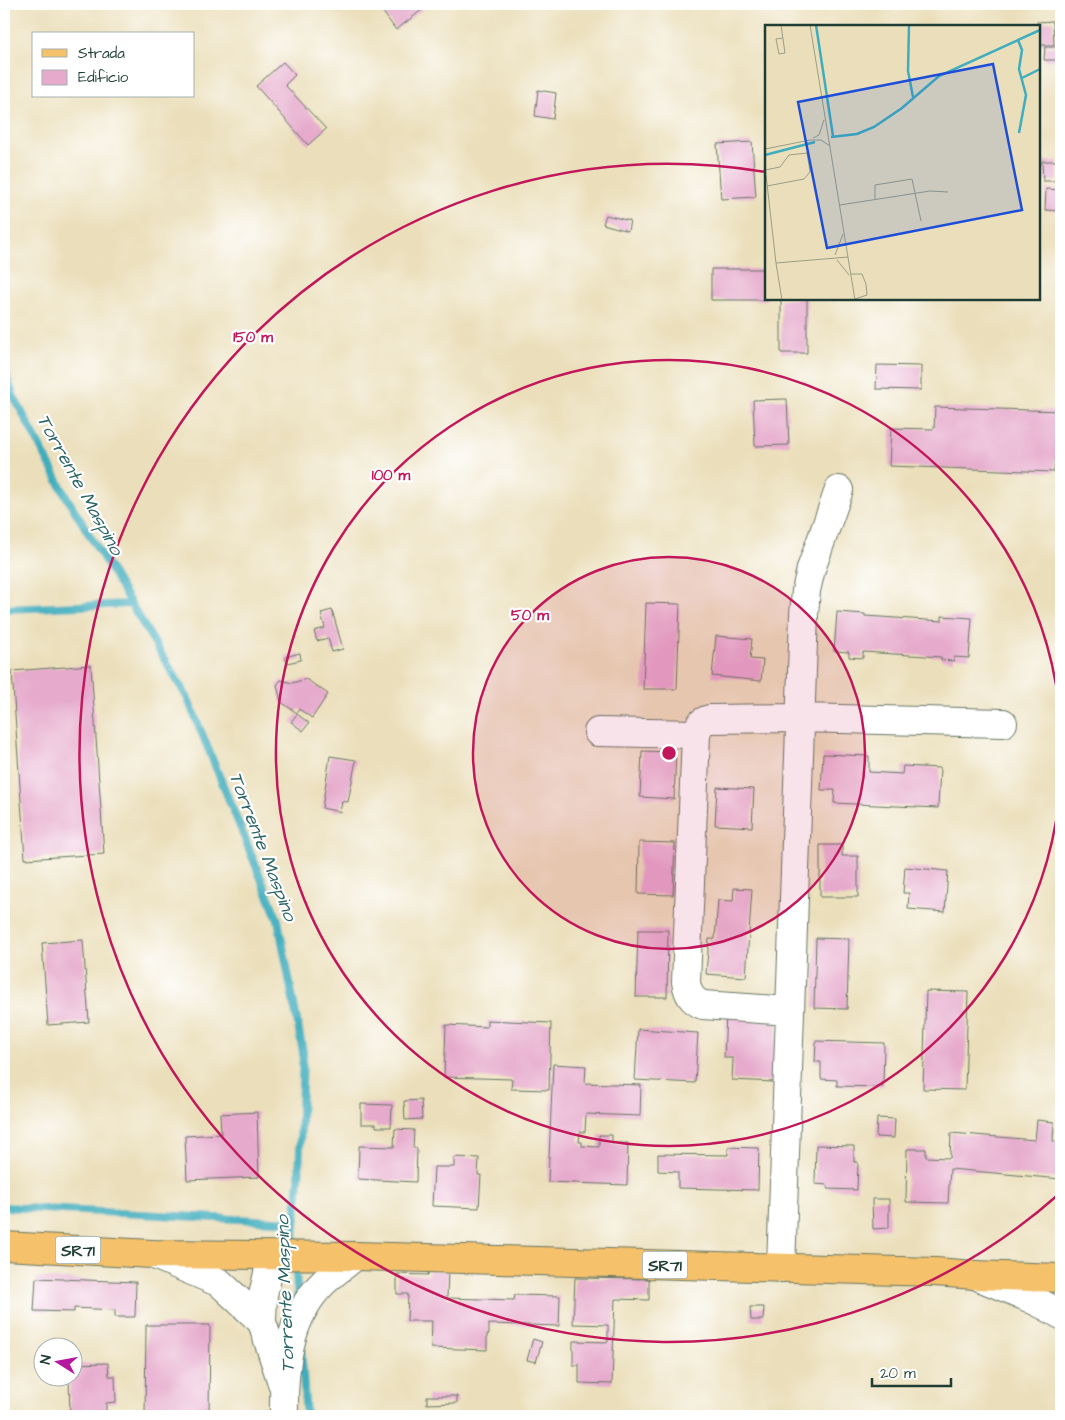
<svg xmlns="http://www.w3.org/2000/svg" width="1065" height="1420" viewBox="0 0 1065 1420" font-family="'Architects Daughter',sans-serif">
	<rect width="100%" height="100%" fill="#fff"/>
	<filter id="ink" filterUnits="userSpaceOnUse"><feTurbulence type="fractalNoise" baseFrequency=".02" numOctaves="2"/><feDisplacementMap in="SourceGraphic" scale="10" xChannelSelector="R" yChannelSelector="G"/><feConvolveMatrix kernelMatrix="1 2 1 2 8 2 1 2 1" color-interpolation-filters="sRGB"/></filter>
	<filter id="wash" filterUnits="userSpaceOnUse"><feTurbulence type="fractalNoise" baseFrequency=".0096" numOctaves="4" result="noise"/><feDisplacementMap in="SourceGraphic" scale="20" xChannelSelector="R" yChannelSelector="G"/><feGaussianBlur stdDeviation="1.12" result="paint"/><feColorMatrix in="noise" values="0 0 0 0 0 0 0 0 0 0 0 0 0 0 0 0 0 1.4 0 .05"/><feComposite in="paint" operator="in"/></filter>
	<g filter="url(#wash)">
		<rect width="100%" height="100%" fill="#ebdfbb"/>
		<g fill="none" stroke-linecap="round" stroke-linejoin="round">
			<path stroke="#3fadbd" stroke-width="8" d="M4,369L13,395L66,496L187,697L278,920L303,1052L299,1180L294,1235L295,1250
				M4,609L131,604
				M4,1207L295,1222
				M295,1261L298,1302
				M301,1346L306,1416"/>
		</g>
		<g id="blocks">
			<path fill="#e6aacc" d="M377,4H419L423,9L396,30Z
				M1053,21L1054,45H1039V26H1037V22Z
				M1058,39H1061V60H1044L1045,47H1058Z
				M283,62L295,75L285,85L326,129L308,145L256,86Z
				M538,90L556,93L553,119L535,116Z
				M752,142L756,197L721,199L717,144Z
				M1042,161H1058V181H1043Z
				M1046,189L1061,190V211L1045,210Z
				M606,215L630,221L628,231L603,224Z
				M711,269H766V300H711Z
				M781,299H807V353H781Z
				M877,365L921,366V390L876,389Z
				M787,399L789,445L755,446L753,400Z
				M935,407L1061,411V460L1055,459L1054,472L889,466L891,428L934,429Z
				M646,603L680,604L677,689H643Z
				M332,610L343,649L332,652L328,638L317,641L314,631L325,628L321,613Z
				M837,612L865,614V616L942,621V616L972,618L969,658L954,657V661L941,660V657L863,652V658L849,657V652L834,651Z
				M716,636L752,639L750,659L763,660L761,681L712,676Z
				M300,653L301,660L287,663L285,657Z
				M91,665L104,854L25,859L12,671Z
				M306,679L328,694L312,718L299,709L297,713L281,702L277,685L281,680L292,683Z
				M297,714L309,723L303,731L291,722Z
				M642,751L676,752L674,799L640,797Z
				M823,754L869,756V772L902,774L903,766L940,768L938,808L834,803L835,790H821Z
				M330,756L356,760L348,802L342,801L340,812L322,808Z
				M717,787L754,789L752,827L715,825Z
				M639,842L675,843L673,895L638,894Z
				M820,845H842V856H858V897H820Z
				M905,867L948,871L945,912L908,909L909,893H903Z
				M734,888L752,889L746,977L706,974L709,939H715L718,900L733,901Z
				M638,930H668L667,997H636Z
				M816,938L849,939L847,1009L814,1008Z
				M83,940L89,1022L48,1025L42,943Z
				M926,991L968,992L965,1090L923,1089Z
				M726,1014L778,1017L774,1082L732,1080L733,1058H724Z
				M487,1020L551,1023L549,1090L511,1089L512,1079L444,1077L446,1025L487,1027Z
				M638,1029L698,1033L695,1083L635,1080Z
				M816,1041L884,1043L883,1087L837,1086V1080L821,1079V1062H815Z
				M553,1064L586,1066L585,1083L641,1085L640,1116L586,1114L585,1132H580L579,1142H582V1146L599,1147V1135H612V1143H628L627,1185L548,1182Z
				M421,1100L422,1119L405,1120L404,1101Z
				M361,1104L392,1105L391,1127H376V1124H361Z
				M257,1112L259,1177L187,1180L185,1136L221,1134L220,1114Z
				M877,1118L895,1119L894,1138L876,1137Z
				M1037,1120L1054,1122L1053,1141L1061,1142V1179L950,1169L948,1203L906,1202L907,1149H926V1157L950,1158L951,1133L1035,1140Z
				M395,1129L414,1130L413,1148H417L416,1182L358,1179L359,1146L394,1147Z
				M816,1145L854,1146V1162H858L857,1190L828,1189V1185L815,1184Z
				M728,1147L759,1148L758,1190L678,1188V1172L658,1171V1154L728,1155Z
				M454,1157L479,1158L478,1175H481L479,1208L432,1206L434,1167H454Z
				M872,1199H889V1228L873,1229Z
				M429,1270L448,1271L447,1298L514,1300L515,1295L560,1296L559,1326L489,1324V1334H487V1350L431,1348L432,1321H407L408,1294H397V1274L428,1275Z
				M36,1278L136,1282L135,1317H115V1310L74,1308V1312L34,1311Z
				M575,1278L649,1279V1300L615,1299L612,1384L579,1383V1365H573V1341L608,1342V1325L573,1324Z
				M750,1307H764L763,1320H751Z
				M146,1325H210L209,1416H145Z
				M533,1339L542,1342L536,1362L527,1360Z
				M108,1363L109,1376H115L116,1402L106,1403V1416H70L69,1378H72V1364Z
				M427,1396H457V1403L427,1404Z"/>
		</g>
	</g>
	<g filter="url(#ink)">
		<use href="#blocks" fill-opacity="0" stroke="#667663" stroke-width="1"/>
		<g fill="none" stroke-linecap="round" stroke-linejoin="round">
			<defs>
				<path id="minor" d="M598,732L696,734
					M790,1011L703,1005C692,1001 688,994 686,982L696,734C699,725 701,721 710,719L800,718L1003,723
					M152,1254L220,1283L262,1322L283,1386
					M781,1268L804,614L806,591L811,569L839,490
					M975,1275C1004,1288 1035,1298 1061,1315
					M262,1322L263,1295L268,1273L279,1255
					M284,1416C283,1370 288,1317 323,1283C333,1273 345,1265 355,1256"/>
				<path id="major" d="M4,1246L152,1254L355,1256L935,1272L975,1275L1061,1278"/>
			</defs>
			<use href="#minor" stroke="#667663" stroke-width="30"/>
			<use href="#major" stroke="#667663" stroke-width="30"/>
			<use href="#minor" stroke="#fff" stroke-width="28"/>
			<use href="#major" stroke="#f5c16b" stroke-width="28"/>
		</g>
	</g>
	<circle cx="669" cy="753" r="196" fill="#c2185b" fill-opacity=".12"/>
	<g fill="none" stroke="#c2185b" stroke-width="2.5">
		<circle cx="669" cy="753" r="196"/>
		<path d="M1061 780A393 393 0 1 1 1061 726"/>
		<path d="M1059 1194A589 589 0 1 1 766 172"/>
	</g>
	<g text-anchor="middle" stroke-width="4.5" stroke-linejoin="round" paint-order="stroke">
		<g fill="#fff" stroke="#627771" stroke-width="1">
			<rect x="55.5" y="1236.5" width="45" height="27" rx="4"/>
			<rect x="642.5" y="1251.5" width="45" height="27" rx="4"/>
		</g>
		<g font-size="16" font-weight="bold" fill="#1f3d34">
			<text x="78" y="1256">SR71</text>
			<text x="665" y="1271">SR71</text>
		</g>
		<g font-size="19" font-style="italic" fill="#2a6464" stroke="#fff">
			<text transform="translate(81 484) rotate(61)" y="7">Torrente Maspino</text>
			<text transform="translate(264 846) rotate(69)" y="7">Torrente Maspino</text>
			<text transform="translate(284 1294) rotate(-92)" y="7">Torrente Maspino</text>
		</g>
	</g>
	<g transform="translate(765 25)">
		<rect width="275" height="275" fill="#ebdfbb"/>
		<path fill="none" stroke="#3fadbd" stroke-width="2.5" d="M51,0L68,111M144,0L143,46L148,72M253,15L257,25L254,44L261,70L254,108M257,53L275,44M66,112L92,109L109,102L137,83L174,51L275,5M0,130L50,117"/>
		<path fill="none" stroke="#999e85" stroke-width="1" d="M16,0L20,28L14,29L11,14L18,13M45,0L90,275M48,113L54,110L59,95M0,124L45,115H56L65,121M0,141L11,238L83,232M0,145L15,142L24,130L42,128L45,147L39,154L2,161M110,174V160L147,154L156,196M75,180L165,166L183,167M70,230L78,209M72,235L84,250M11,238L17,275M86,249H97L101,259L102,270L90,274"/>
		<path fill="#1d4ed8" fill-opacity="0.15" stroke="#1d4ed8" stroke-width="2.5" d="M228,39L257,185L62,223L33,77Z"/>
		<rect width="275" height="275" fill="none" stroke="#1f3d34" stroke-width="2.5"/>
	</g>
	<circle cx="669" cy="753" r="8" fill="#c2185b" stroke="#fff" stroke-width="2.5"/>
	<g font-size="15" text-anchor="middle" font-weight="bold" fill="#c2185b" stroke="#fff" stroke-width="4.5" stroke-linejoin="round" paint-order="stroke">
		<text x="253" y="342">150 m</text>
		<text x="391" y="480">100 m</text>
		<text x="530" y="620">50 m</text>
	</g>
	<rect width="1065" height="1420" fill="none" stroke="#fff" stroke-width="20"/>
	<rect x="32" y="32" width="162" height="65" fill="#ffffff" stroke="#a5b1ae"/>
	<rect x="42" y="49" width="25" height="8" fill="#f5c16b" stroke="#a5b1ae"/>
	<text x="78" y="58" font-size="15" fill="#1f3d34">Strada</text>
	<rect x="42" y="70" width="25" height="15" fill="#e6aacc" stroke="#a5b1ae"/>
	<text x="78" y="82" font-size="15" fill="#1f3d34">Edificio</text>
	<g transform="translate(58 1362) rotate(281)"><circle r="24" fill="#ffffff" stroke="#a5b1ae"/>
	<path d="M0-4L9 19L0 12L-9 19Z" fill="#b5179e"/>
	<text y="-8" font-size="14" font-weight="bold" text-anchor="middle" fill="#1f3d34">N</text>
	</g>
	<path d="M872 1378v8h79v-8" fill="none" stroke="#1f3d34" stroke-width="2.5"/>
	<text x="880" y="1378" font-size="15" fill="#1f3d34" stroke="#ffffff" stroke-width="4" paint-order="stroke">20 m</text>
</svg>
